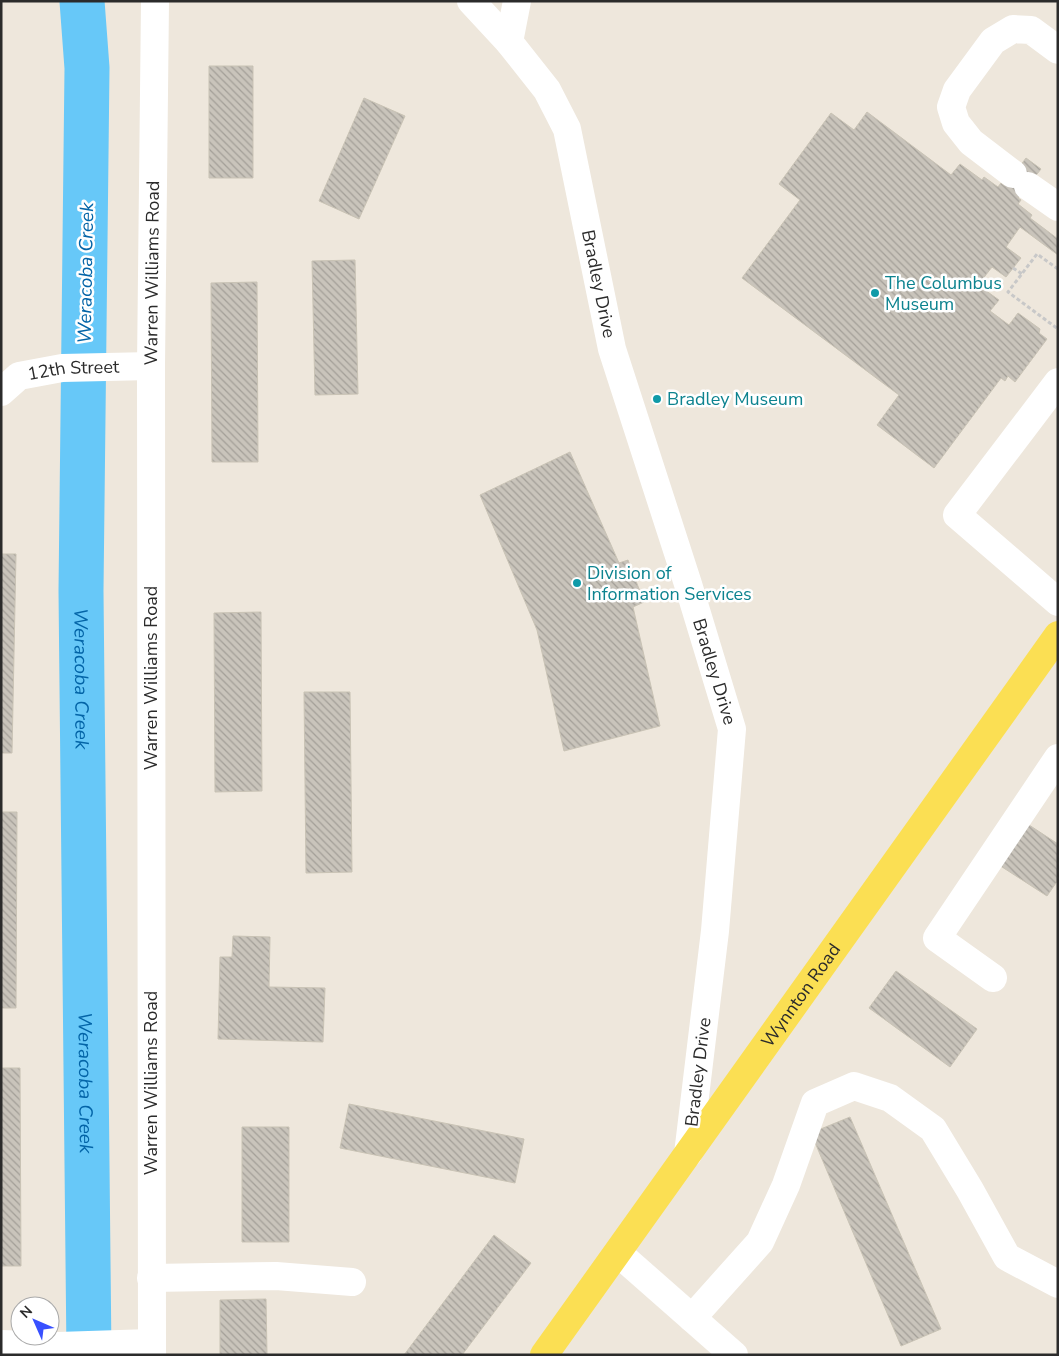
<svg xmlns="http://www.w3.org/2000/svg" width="1059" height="1356" viewBox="0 0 1059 1356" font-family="'Nunito Sans',sans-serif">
	<defs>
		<pattern id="building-back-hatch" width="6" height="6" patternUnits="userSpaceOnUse" patternTransform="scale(1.25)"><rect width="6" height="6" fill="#c9c4bb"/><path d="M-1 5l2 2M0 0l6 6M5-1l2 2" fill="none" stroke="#a39f98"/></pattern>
	</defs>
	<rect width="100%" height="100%" fill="#eee7dc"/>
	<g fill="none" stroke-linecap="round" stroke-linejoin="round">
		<path stroke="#67c8f8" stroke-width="45" id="s1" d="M82,1L87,68L81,591L89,1355"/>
	</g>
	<path fill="url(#building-back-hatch)" stroke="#c9c3b5" d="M209,66H253V178H209Z
		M364,98L405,116L359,219L319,201Z
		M867,112L951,175L960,164L982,180L984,177L998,187L1001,183L1005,186L1026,158L1041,169L1018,198L1021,200L1018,204L1032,215L1030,218L1058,239V255L1020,227L1006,247L1021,258L1006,277L992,267L978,285L999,300L990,311L1009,325L1018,313L1040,329L1039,333L1047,339L1015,382L1008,376L1005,381L1001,378L934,468L877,425L899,395L742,278L800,200L779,184L831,113L854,130Z
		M355,260L358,394L315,395L312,261Z
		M257,282L258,462H212L211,283Z
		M570,452L619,563L628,560L644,602L633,607L660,726L564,751L537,630L480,495Z
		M1,554H16L12,753H1Z
		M261,612L262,791L215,792L214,613Z
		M304,692H350L352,872L306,873Z
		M1,812H17L16,1008H1Z
		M1026,823L1058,844V880L1047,896L999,865Z
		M233,936L270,937L269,987L325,988L323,1042L218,1039L220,957H232Z
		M896,971L977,1029L950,1067L869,1008Z
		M1,1068H20L21,1266H1Z
		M349,1104L524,1139L515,1183L340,1148Z
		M850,1117L941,1329L901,1346L811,1133Z
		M242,1127H289V1242H242Z
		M494,1235L531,1263L462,1355H404Z
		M266,1299L267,1355H220V1300Z"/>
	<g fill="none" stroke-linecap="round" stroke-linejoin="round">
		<path stroke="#c8c8c8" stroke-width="3" stroke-dasharray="4 2.5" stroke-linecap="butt" d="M1013,268L1022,274
			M1058,269L1037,254L1008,292L1058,329"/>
		<g stroke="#fff" stroke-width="28">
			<path id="s2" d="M471,1L509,42L547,90L567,129L612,349L688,584L732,729L715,931L688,1154"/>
			<path d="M509,42L517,1"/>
			<path d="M1013,174L971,142L956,123L951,107L957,90L993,41L1013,29L1031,30L1058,50"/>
			<path d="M1028,186L1058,207"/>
			<path d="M1058,382L957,515L1058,602"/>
			<path id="s3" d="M1,392L19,376L62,368L151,366"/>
			<path d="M993,978L937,938L1058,758"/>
			<path d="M618,1253L734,1355"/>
			<path d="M151,1278L276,1276L352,1282"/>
			<path d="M692,1318L760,1242L786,1185L815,1103L854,1086L890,1098L933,1129L970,1190L1007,1257L1058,1284"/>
			<path d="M1,1344L58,1346L151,1343"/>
			<path id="s4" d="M152,1355L151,366L155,1"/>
		</g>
		<path stroke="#fbdf53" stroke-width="28" id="s5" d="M544,1355L1058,635"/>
	</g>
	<g fill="#0f9aa8" stroke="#fff" stroke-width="2">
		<circle cx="875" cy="293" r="5"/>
		<circle cx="657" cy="399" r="5"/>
		<circle cx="577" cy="583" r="5"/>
	</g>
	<g text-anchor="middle" stroke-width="5" stroke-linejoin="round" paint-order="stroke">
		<g font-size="18" fill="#2b2b2b" stroke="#fff">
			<text dy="6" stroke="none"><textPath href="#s4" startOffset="1082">Warren Williams Road</textPath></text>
			<text dy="6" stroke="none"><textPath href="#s2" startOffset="319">Bradley Drive</textPath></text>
			<text dy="6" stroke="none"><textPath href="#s3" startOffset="79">12th Street</textPath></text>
			<text dy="6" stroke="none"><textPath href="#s2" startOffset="724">Bradley Drive</textPath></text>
			<text transform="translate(151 678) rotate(-90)" y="6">Warren Williams Road</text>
			<text dy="6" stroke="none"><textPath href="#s5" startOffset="442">Wynnton Road</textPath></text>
			<text transform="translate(698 1072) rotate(-83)" y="6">Bradley Drive</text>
			<text transform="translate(151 1083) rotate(-90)" y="6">Warren Williams Road</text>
		</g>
		<g font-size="18" fill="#0d838f" stroke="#fff" text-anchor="start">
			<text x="885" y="289">The Columbus<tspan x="885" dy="21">Museum</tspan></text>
			<text x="667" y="405">Bradley Museum</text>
			<text x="587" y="579">Division of<tspan x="587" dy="21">Information Services</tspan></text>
		</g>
		<g font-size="19" font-style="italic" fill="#0364a7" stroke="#fff">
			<text transform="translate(85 273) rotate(-89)" y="7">Weracoba Creek</text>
			<text dy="7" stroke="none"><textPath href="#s1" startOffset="678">Weracoba Creek</textPath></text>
			<text dy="7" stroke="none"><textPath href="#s1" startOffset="1082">Weracoba Creek</textPath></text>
		</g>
	</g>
	<rect width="1059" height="1356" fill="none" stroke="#2b2b2b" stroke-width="5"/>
	<g transform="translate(35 1321) rotate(315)"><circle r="24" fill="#ffffff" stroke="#aaaaaa"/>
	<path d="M0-4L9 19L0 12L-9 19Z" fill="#3850ff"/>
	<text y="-8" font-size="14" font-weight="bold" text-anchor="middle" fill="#2b2b2b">N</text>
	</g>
</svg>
